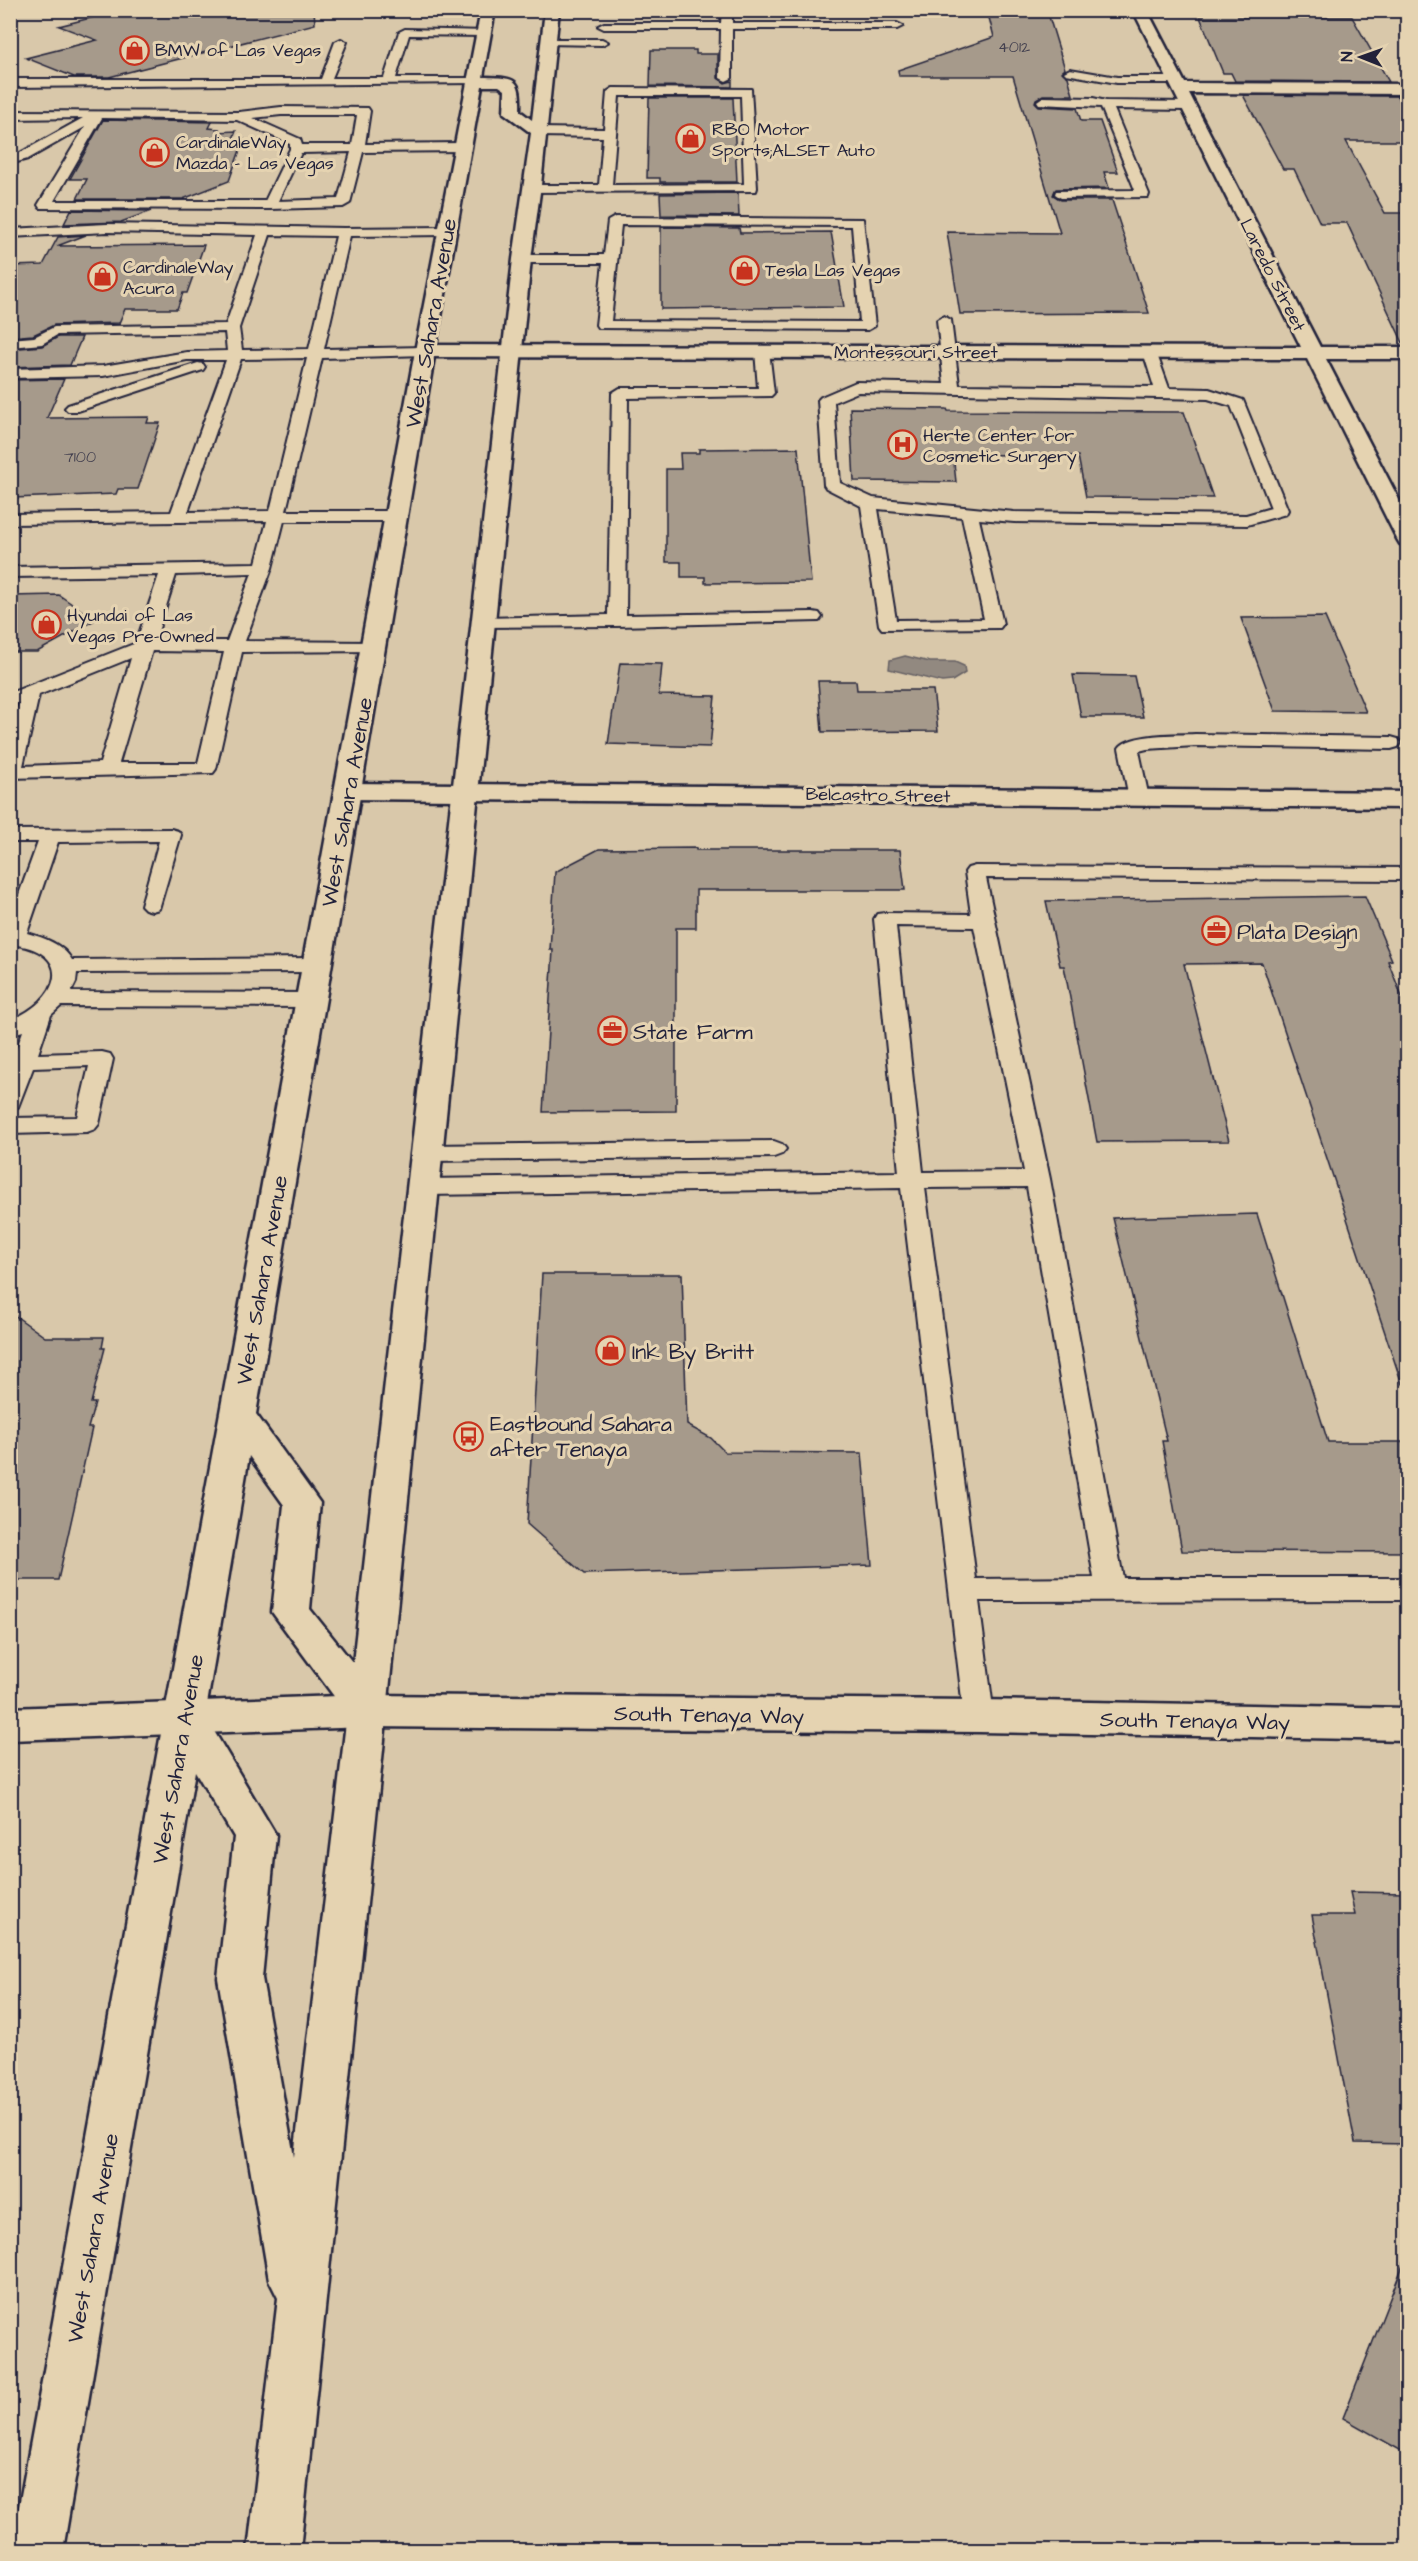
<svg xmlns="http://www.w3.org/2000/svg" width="1418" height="2561" viewBox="0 0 1418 2561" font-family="'Architects Daughter',sans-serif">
	<rect width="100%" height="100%" fill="#d9c8aa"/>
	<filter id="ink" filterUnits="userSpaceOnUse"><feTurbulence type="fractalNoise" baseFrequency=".0167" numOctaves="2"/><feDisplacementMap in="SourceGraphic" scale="12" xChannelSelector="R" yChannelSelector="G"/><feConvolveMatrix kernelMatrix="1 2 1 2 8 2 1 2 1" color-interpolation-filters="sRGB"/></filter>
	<g filter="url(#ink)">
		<path fill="#928980" stroke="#656064" stroke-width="1.5" d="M905,656L930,662H955L964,666L965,673L952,681L942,682L889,669L890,660Z"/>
		<path fill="#a69a8b" stroke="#22223b" stroke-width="1.5" d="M122,10H314L315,24L109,77H74L26,58L97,40L59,26Z
			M987,10H1047L1065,69L1062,72L1068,77L1073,95H1043L1036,99L1035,102L1039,106L1077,108L1081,121H1100L1118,172H1104L1109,188L1056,189L1053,195L1061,200H1112L1149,313L960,314L947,232L1060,233L1013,76H899L898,70L994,37Z
			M1200,17H1352L1389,82L1235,81L1231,73H1223Z
			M651,50H696V54H718V78L725,83L732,81V87L650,86Z
			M1243,95L1397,96L1407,113V141H1346L1385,213H1407V345H1404L1347,223H1320L1294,169H1283Z
			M649,98H733L737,182H660V178H647Z
			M103,120L212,122L209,128L219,129L217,132L236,131L233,139H244L229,181L183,199H77L87,179H70Z
			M738,193L739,216L661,215L660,194Z
			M71,210L151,211L121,222L64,224Z
			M661,227L739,228L740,233L831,232L844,307L661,309Z
			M86,235L57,246L204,245L187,293H183L177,309H125L119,323L54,325L33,335L10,337V266L43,265L58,237Z
			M58,337H82L70,365L10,367V349L42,346Z
			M64,379L47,418L149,417L147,423H160L138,489H118L116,494L13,498L10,504V380Z
			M850,408L947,409L948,411L1184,412L1213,498L1086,497L1078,456L953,454L956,482L854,481Z
			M798,448L811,582L705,583V577H681V562H666V469H681L680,453H699V449Z
			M59,595L95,620L37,652H10V596Z
			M1325,617L1366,712L1275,711L1241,618Z
			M620,663L662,664L659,695L715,696L710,747L608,744Z
			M1073,675L1134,676L1143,717H1081Z
			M818,681H856L857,690H933L938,731L822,732Z
			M696,848V850H900L905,890H696V928H676V1111L543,1112L553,950H550L555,872L599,849Z
			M1365,896L1392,960L1388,961L1407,1010V1383L1402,1384L1262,963L1184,964L1229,1141L1097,1142L1064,966H1060L1046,901Z
			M1257,1214L1328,1442H1407V1552L1182,1551L1162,1441H1167L1113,1218Z
			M542,1274H682L687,1425L711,1438L725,1452L862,1453L872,1565L584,1574L527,1524Z
			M10,1312L45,1337H104L102,1348H105L91,1403H95L88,1428H92L58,1580H10Z
			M1350,1892L1407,1893V2144L1355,2143L1312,1915H1355Z
			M1405,2260L1407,2261V2454L1343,2418Z"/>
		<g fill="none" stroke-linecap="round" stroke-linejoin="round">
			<defs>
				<path id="service" d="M722,10H732V23H897L903,26L897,29H732V78L726,81L720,78L721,29H604L598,26L604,23H721Z
					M405,29L487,31L489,33L483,36L409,35L396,78H474L480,81L478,83L10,87V79H321L335,42L341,39L347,42L332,78H384L399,32Z
					M549,39H602L608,42L602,45L545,44L543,42Z
					M1070,69L1117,77H1174L1180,80L1174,83H1117L1066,74L1064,72Z
					M613,88L751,89L757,188L756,191L527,192L526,189L532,185H599L603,137L539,136L533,132L539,128L604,129L607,92ZM619,96H741L744,184L612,185Z
					M1043,97L1093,98L1106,101L1187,102L1193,106L1187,110L1114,109L1149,194L1148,197L1061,198L1055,194L1056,191L1135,190L1101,107L1039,104L1037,101Z
					M281,107L368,108L370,111L365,144L463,143L469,147L463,151L363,152L350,203L343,207L270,209L40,208L38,205L85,127L28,159L10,164V156L20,153L83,118L10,119V111L239,112ZM281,115H357L352,145H302L300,139L253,118ZM102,118L237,120L290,144V149L265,201H54ZM351,152L338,199L278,201L301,153Z
					M615,217L863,219L875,326L868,330L598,328L596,325L603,263H522L515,259L522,255H604L608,221ZM621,225L852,226L860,322L611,321Z
					M107,224L344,228L447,227L454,231L447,235L350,236L324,349L425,347L432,351L425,355L322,358L286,511H396L404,516L396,521H284L272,568L245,641L373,642L379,643L382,647L379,651L242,652L216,769L213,773L10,778V737L19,703L10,706V693L136,643L159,575L10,577V567L256,563L267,521L10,524V514L171,512L226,360H187L103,376L10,378V369L103,366L187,352L227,351L225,332L57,335L42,344L10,347V339L34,337L54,327L226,324L257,235L107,232L10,237V229ZM270,235L336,236L309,349L242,350L239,328ZM307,358L270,511L188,512L241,359ZM252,573L227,641H155L176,575ZM152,651L224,652L198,763H119ZM131,658L100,763L23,766L39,695Z
					M944,316L951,320L959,385L1154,387L1143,352L1145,349H1155L1169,388L1209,389L1243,400L1288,510L1286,514L1247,525L1014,522L979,519L1003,624L1000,628L882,629L879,625L861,506L826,488L824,485L818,400L821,397L856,382L944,384L937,320ZM858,392L1208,399L1231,406L1271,508L1246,515L1014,512L873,498L840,483L834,402ZM878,509L962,517L984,619L896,620Z
					M762,347L769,351L774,393L771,396L628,398L626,615L813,612L819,613L822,617L819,621L617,626L478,627L475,623L478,619L484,618L608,615L612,393L620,388H758L755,351Z
					M198,363L203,364L205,367L203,370L78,411H68L65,408L68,405Z
					M1195,734L1391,737L1398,739L1401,743L1398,747L1391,749L1195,746L1147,749L1139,751L1149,798L1146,802H1132L1129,798L1119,748C1129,733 1178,735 1195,734Z
					M171,829L178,831L181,835L159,909L152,911L145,909L141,905L159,841L58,842L27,933C45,938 62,944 72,960L318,958L326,960L329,965L326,970L318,972L77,973L76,982L71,992L312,993L320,995L323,1000L320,1005L312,1007L61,1006L51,1015L38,1054L102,1052L110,1054L113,1059L99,1124L95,1129L87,1132L10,1134V1118L77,1117L89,1066L33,1068L18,1107L10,1109V1067L23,1031L10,1035V1020C60,1001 77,951 10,944V919L38,842H10V830Z
					M975,866L1408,868V880L986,878L1050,1179L1123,1578H1408V1600L979,1601L994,1716L990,1725L979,1728L968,1725L964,1716L901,1188L424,1195L415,1193L412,1187L415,1181L424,1179L899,1172L874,919L877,914L885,913L971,914L965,872L968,868ZM896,926L974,927L1024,1171L923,1172ZM1027,1187L1094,1578L976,1579L925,1188Z
					M774,1141L782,1144L786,1149L782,1154L774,1157L428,1161L420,1158L416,1153L420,1148L428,1145Z"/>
				<path id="minor" d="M1133,10H1147L1185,83L1408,84V94L1189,93L1320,347H1408V359H1326L1408,517V545L1400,544L1397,539L1307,359L425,357L418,355L415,351L418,347L425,345L1301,347Z
					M348,783L1408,792V808L348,799L339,796L335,791L339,786Z"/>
				<path id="tertiary" d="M367,1695L979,1700L1408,1708V1740L979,1732L367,1727L10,1740V1708Z"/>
				<path id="primary" d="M481,10H495L483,77C516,78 521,77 520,111L532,120L545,10H559L541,185L531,259L387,1711L300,2550H248L278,2298L269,2280L218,1978L234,1837L195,1771L63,2550H11L415,351ZM482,86H499L505,90L504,113L531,133L513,259L353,1663L310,1609L320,1503L256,1414L435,351ZM249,1456L284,1505L272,1612L347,1714L294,2157L262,1978L276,1835L205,1716Z"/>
			</defs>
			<use href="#service" stroke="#22223b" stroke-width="4"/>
			<use href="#minor" stroke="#22223b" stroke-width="5"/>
			<use href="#tertiary" stroke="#22223b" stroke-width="5"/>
			<use href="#primary" stroke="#22223b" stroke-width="5"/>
			<use href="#service" fill="#e5d3b1" fill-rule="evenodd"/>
			<use href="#minor" fill="#e5d3b1" fill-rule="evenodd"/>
			<use href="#tertiary" fill="#e5d3b1" fill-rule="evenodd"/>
			<use href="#primary" fill="#e5d3b1" fill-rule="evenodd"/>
		</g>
	</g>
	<defs>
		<symbol id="shop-ring" viewBox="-11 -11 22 22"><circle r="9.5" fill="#e5d3b1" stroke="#c8321e" stroke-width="1.5"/><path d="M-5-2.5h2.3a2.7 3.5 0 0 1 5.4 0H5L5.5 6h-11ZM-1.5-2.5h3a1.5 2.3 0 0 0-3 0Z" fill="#c8321e"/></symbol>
		<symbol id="hospital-ring" viewBox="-11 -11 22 22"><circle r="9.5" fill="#e5d3b1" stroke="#c8321e" stroke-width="1.5"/><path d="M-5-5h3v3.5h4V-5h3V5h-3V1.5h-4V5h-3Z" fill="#c8321e"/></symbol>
		<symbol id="office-ring" viewBox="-11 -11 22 22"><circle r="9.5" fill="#e5d3b1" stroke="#c8321e" stroke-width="1.5"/><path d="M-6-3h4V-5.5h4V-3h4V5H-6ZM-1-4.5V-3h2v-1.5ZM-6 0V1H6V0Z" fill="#c8321e"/></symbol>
		<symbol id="bus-ring" viewBox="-11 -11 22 22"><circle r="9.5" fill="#e5d3b1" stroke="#c8321e" stroke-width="1.5"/><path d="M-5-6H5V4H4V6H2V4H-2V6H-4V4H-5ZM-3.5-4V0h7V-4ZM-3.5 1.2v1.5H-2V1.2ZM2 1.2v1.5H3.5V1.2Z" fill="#c8321e"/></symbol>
	</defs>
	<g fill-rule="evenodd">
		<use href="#shop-ring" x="118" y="34" width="33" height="33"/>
		<use href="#shop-ring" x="674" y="122" width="33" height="33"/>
		<use href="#shop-ring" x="138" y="136" width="33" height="33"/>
		<use href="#shop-ring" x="728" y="254" width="33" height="33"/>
		<use href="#shop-ring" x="86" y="260" width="33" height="33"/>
		<use href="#hospital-ring" x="886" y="428" width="33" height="33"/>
		<use href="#shop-ring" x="30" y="608" width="33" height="33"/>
		<use href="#office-ring" x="1200" y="914" width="33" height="33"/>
		<use href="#office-ring" x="596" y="1014" width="33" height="33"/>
		<use href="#shop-ring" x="594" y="1334" width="33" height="33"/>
		<use href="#bus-ring" x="452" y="1420" width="33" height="33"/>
	</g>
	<g text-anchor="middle" stroke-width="6" stroke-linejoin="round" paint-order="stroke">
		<g font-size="16" fill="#43404f">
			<text x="1014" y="52">4012</text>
			<text x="80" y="462">7100</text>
		</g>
		<g font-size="18" fill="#22223b" stroke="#e5d3b1" text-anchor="start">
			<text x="155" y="56">BMW of Las Vegas</text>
			<text x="712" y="135">RBO Motor<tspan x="712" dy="21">Sports;ALSET Auto</tspan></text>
			<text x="176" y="148">CardinaleWay<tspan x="176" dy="21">Mazda - Las Vegas</tspan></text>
			<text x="123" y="273">CardinaleWay<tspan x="123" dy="21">Acura</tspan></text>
			<text x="765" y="276">Tesla Las Vegas</text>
			<text x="923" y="441">Herte Center for<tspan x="923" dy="21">Cosmetic Surgery</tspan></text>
			<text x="67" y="621">Hyundai of Las<tspan x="67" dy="21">Vegas Pre-Owned</tspan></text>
		</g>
		<g font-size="18" fill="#22223b" stroke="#e5d3b1">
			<text transform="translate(1273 275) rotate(63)" y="6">Laredo Street</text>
			<text x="916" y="358">Montessouri Street</text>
			<text transform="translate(878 795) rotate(1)" y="6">Belcastro Street</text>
		</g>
		<g font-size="22" fill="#22223b" stroke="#e5d3b1">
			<text transform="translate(430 323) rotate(-80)" y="8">West Sahara Avenue</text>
			<text transform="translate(346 802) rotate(-80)" y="8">West Sahara Avenue</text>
			<text transform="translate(261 1280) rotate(-80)" y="8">West Sahara Avenue</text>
			<text transform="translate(709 1714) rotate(1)" y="8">South Tenaya Way</text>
			<text transform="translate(1195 1720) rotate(1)" y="8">South Tenaya Way</text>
			<text transform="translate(177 1759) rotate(-80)" y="8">West Sahara Avenue</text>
			<text transform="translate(92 2238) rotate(-80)" y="8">West Sahara Avenue</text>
		</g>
		<g font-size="22" fill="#22223b" stroke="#e5d3b1" text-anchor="start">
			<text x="1237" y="939">Plata Design</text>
			<text x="633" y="1039">State Farm</text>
			<text x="632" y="1359">Ink By Britt</text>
			<text x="490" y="1431">Eastbound Sahara<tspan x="490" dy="25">after Tenaya</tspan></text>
		</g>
	</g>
	<rect width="1418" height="2561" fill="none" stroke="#e5d3b1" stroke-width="36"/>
	<rect x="18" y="18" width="1382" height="2525" fill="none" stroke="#22223b" stroke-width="2" filter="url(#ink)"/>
	<g transform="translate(1361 57) rotate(271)" stroke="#e5d3b1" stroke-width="4.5" paint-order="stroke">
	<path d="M0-4.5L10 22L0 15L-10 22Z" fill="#22223b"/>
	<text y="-9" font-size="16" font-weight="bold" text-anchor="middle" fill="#22223b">N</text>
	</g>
</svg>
